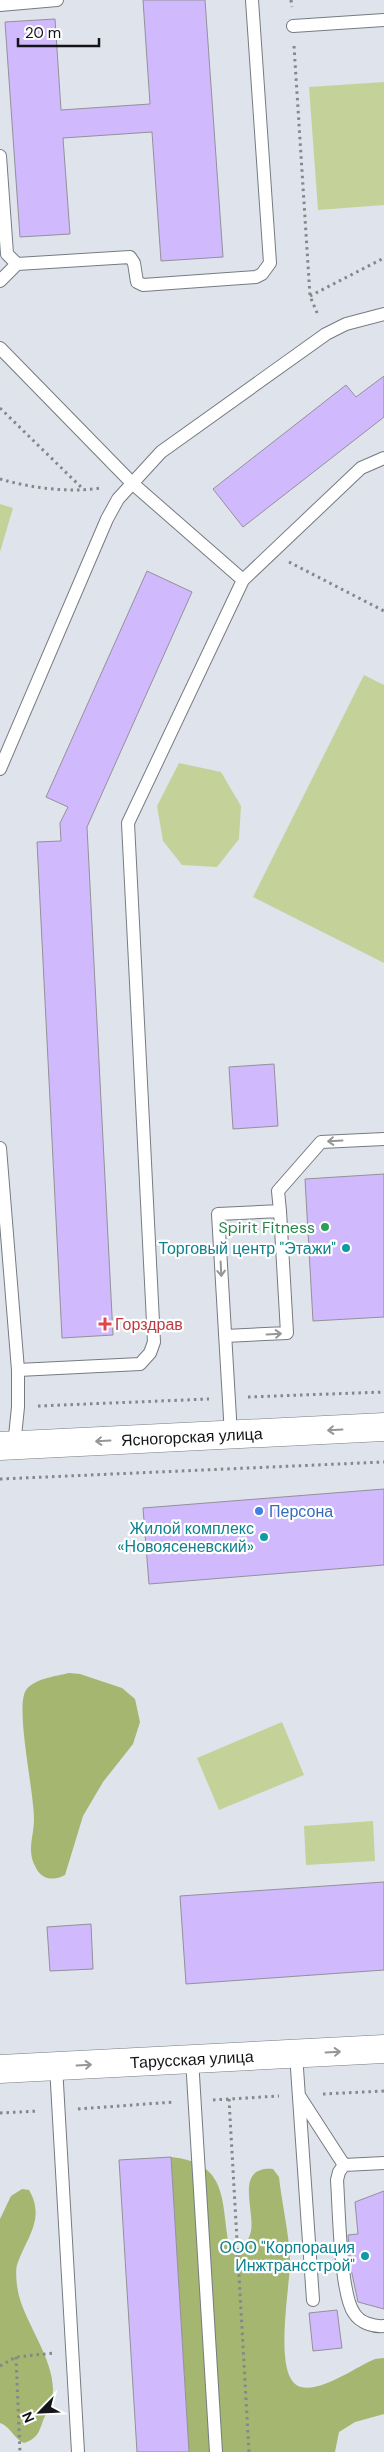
<svg xmlns="http://www.w3.org/2000/svg" width="384" height="2452" viewBox="0 0 384 2452" font-family="'DM Sans',sans-serif">
	<rect width="100%" height="100%" fill="#dfe3eb"/>
	<path fill="#c4d29a" d="M384,82V205L318,210L309,87Z
		M0,504L13,508L0,552Z
		M364,675L384,685V963L253,897Z
		M179,763L221,772L241,806L239,839L217,867L182,865L163,841L157,806Z
		M282,1722L304,1775L219,1810L197,1758Z
		M373,1821L375,1861L306,1865L304,1826Z"/>
	<path fill="#a4b66f" d="M69,1673L80,1674L122,1688L135,1699L140,1722L133,1744L103,1782L83,1816L65,1875C54,1881 42,1880 36,1868C26,1851 34,1837 34,1819C34,1792 16,1712 25,1692C31,1679 57,1676 69,1673Z
		M171,2157C232,2163 220,2207 230,2249L238,2251C245,2245 249,2240 251,2231C255,2210 234,2166 273,2169L279,2177C282,2205 289,2232 290,2260C291,2283 271,2380 301,2387C322,2392 356,2367 375,2359L384,2358V2414L355,2422L339,2432L335,2452H189Z
		M22,2189L29,2190C46,2219 26,2238 17,2265C15,2273 17,2288 19,2296C27,2327 59,2366 52,2400C50,2406 47,2413 44,2418C39,2431 39,2438 24,2443C14,2439 11,2427 0,2423V2219L11,2196Z"/>
	<path fill="#d1b9fd" stroke="#939198" d="M143,0H205L223,257L161,261L152,132L63,138L70,234L20,237L5,22L55,19L61,110L150,104Z
		M384,376V417L243,527L213,489L346,385L356,397Z
		M147,571L192,592L87,827L113,1335L62,1338L37,842L61,841L60,823L68,807L46,797Z
		M274,1064L278,1126L233,1129L229,1067Z
		M384,1174V1317L313,1321L305,1179Z
		M384,1489V1565L149,1584L143,1508Z
		M384,1882V1970L186,1984L180,1896Z
		M91,1924L93,1969L50,1971L47,1927Z
		M171,2157L189,2452H137L119,2160Z
		M384,2191V2309L358,2302L351,2269L348,2235L358,2234L355,2202Z
		M337,2310L342,2348L313,2351L309,2313Z"/>
	<g fill="none" stroke-linecap="round" stroke-linejoin="round">
		<defs>
			<path id="lane" d="M0,5L57,0
				M293,26L384,20
				M0,156L7,254L17,264L130,257L134,263L137,282L143,285L256,277L262,274L270,263L252,0
				M0,281L17,264
				M0,348L132,483L243,580L361,468L384,458
				M0,769L107,519L118,499L161,452L326,334L346,324L384,314
				M0,1148L18,1370V1407L14,1446
				M225,1336L287,1333L280,1211
				M18,1370L140,1364L150,1353L154,1342L128,823L243,580
				M231,1435L218,1214L280,1211L278,1191L321,1142L384,1139
				M296,2054L313,2300
				M192,2059L216,2452
				M56,2066L78,2452
				M300,2097L344,2165
				M384,2163L344,2165L339,2172L337,2180C339,2207 340,2294 354,2313C360,2323 374,2327 384,2326"/>
			<g id="secondary">
				<path id="s1" d="M0,1446L384,1427"/>
				<path id="s2" d="M0,2069L384,2049"/>
			</g>
		</defs>
		<use href="#lane" stroke="#777b81" stroke-width="14"/>
		<use href="#secondary" stroke="#777b81" stroke-width="29"/>
		<path stroke="#84878c" stroke-width="3" stroke-dasharray="2.5 4" stroke-linecap="butt" d="M291,0L292,7
			M294,46L310,296L318,315
			M310,296L384,258
			M0,408L84,490
			M0,479C31,488 69,493 101,488
			M289,562L384,611
			M248,1397L384,1392
			M38,1406L209,1399
			M0,1479L384,1462
			M323,2094L384,2091
			M229,2099L249,2452
			M213,2100L279,2096
			M78,2109L174,2102
			M0,2113L39,2111
			M16,2357L20,2452
			M0,2366L16,2357L54,2353"/>
		<use href="#lane" stroke="#fff" stroke-width="12"/>
		<use href="#secondary" stroke="#fff" stroke-width="28"/>
	</g>
	<defs><path id="oneway-shaft" d="M-6 0H5M1.5-3L5.5 0L1.5 3" fill="none" stroke-width="1.6" stroke-linecap="round" stroke-linejoin="round" transform="scale(1.25)"/></defs>
	<g stroke="#959697">
		<use href="#oneway-shaft" transform="translate(335 1141) rotate(177)"/>
		<use href="#oneway-shaft" transform="translate(221 1269) rotate(87)"/>
		<use href="#oneway-shaft" transform="translate(274 1334) rotate(-3)"/>
		<use href="#oneway-shaft" transform="translate(335 1430) rotate(177)"/>
		<use href="#oneway-shaft" transform="translate(103 1441) rotate(177)"/>
		<use href="#oneway-shaft" transform="translate(333 2052) rotate(-3)"/>
		<use href="#oneway-shaft" transform="translate(84 2065) rotate(-3)"/>
	</g>
	<circle fill="#2e9e5b" stroke="#fff" stroke-width="2" cx="325" cy="1227" r="5"/>
	<g fill="#0f9aa8" stroke="#fff" stroke-width="2">
		<circle cx="346" cy="1248" r="5"/>
		<circle cx="264" cy="1537" r="5"/>
		<circle cx="365" cy="2256" r="5"/>
	</g>
	<path fill="#e0444e" stroke="#fff" stroke-width="2" d="M102.5 1316.5h5v5h5v5h-5v5h-5v-5h-5v-5h5z"/>
	<circle fill="#3f7fe0" stroke="#fff" stroke-width="2" cx="259" cy="1511" r="5"/>
	<g text-anchor="middle" stroke-width="4.5" stroke-linejoin="round" paint-order="stroke">
		<g font-size="16" fill="#27864d" stroke="#fff" text-anchor="end">
			<text x="315" y="1233">Spirit Fitness</text>
		</g>
		<g font-size="16" fill="#0d838f" stroke="#fff" text-anchor="end">
			<text x="336" y="1254">Торговый центр "Этажи"</text>
			<text x="254" y="1534">Жилой комплекс<tspan x="254" dy="18">«Новоясеневский»</tspan></text>
			<text x="355" y="2253">ООО "Корпорация<tspan x="355" dy="18">Инжтрансстрой"</tspan></text>
		</g>
		<g font-size="16" fill="#be3a42" stroke="#fff" text-anchor="start">
			<text x="115" y="1330">Горздрав</text>
		</g>
		<g font-size="16" fill="#141518" stroke="#fff">
			<text dy="6" stroke="none"><textPath href="#s1" startOffset="192">Ясногорская улица</textPath></text>
			<text dy="6" stroke="none"><textPath href="#s2" startOffset="192">Тарусская улица</textPath></text>
		</g>
		<g font-size="16" fill="#366cbe" stroke="#fff" text-anchor="start">
			<text x="269" y="1517">Персона</text>
		</g>
	</g>
	<g transform="translate(40 2412) rotate(246)" stroke="#ffffff" stroke-width="4" paint-order="stroke">
	<path d="M0-4L9 19L0 12L-9 19Z" fill="#141518"/>
	<text y="-8" font-size="14" font-weight="bold" text-anchor="middle" fill="#141518">N</text>
	</g>
	<path d="M18 38v8h81v-8" fill="none" stroke="#141518" stroke-width="2.5"/>
	<text x="25" y="38" font-size="15" fill="#141518" stroke="#ffffff" stroke-width="4" paint-order="stroke">20 m</text>
</svg>
